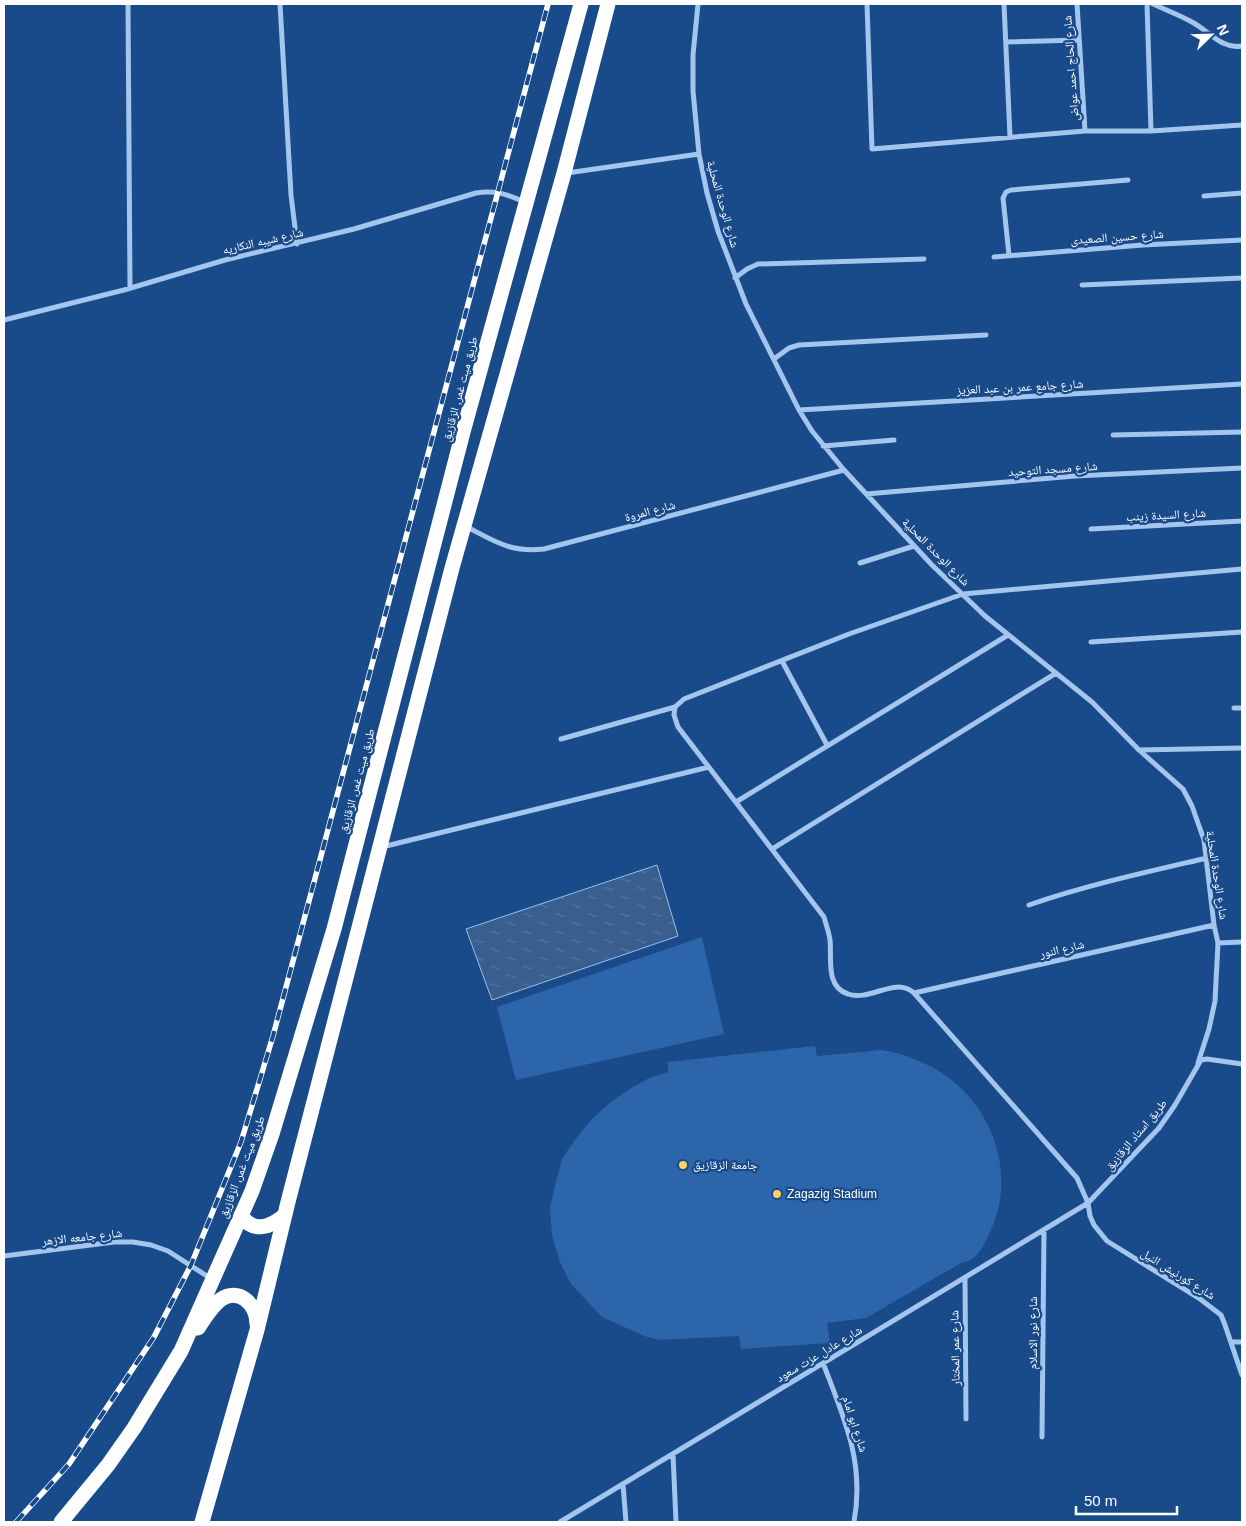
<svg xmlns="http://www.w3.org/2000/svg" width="1246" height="1526" viewBox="0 0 1246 1526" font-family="Arial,'Noto Naskh Arabic',sans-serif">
	<defs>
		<pattern id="water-ripples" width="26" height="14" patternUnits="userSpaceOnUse" patternTransform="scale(1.25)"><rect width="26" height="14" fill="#3a5e8d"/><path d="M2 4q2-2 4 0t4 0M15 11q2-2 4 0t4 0" fill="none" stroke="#58769e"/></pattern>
	</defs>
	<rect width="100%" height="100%" fill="#194b8b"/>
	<path fill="#2c65a9" d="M702,937L724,1034L516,1080L497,1007Z
		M815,1046L817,1056C832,1055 847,1053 862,1052C868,1052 875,1050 881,1050C891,1051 905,1055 914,1059C983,1084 1022,1163 990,1232C983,1247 978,1260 961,1263L866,1318L827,1323L830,1343L741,1349L739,1336L660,1340L644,1336L602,1317L571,1284L560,1262L552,1236L550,1208L556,1181L563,1157L577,1137L592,1119L612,1101L630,1089L649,1078L668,1072V1062Z"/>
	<path fill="url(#water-ripples)" stroke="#97c0f0" d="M657,865L678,936L492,1000L466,929Z"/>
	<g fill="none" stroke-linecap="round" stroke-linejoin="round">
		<path stroke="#a4c5ee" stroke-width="5" d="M128,4L130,288
			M280,4L291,195L297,244
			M698,4L693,55V91L699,154L707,193L718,231L746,304L799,410L812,431L844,470L932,565L985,616L1092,702L1139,750L1183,789L1192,806L1204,840L1214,925L1218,943L1215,1001L1209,1029L1198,1063
			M867,4L872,149L1085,131H1151L1242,125
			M1004,4L1010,137
			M1077,4L1085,131
			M1147,4L1151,131
			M1153,4C1166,10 1179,15 1192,22C1209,31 1222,50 1242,46
			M1007,42L1079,40
			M567,173L699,154
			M1204,196L1242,193
			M1009,255L1003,198L1006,192L1011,190L1128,180
			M994,257L1143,245L1242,240
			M735,278L747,269L758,264L924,259
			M1082,285L1242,278
			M4,320L124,290L225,260L354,229L476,193C495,190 507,194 524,202
			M774,359L789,348L799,345L986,335
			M799,410L1242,384
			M1113,435L1242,432
			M823,446L894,440
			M866,494L1075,476L1242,468
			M467,527C494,541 511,553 544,549L844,470
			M1091,529L1242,521
			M860,563L914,546
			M1242,569L963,594L849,634L684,699L675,707L674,715L678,727L824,917C826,925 829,932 830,940C832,958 825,987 848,994C870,1002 895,976 914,993L1077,1178L1088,1203L1090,1216L1094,1225L1107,1241L1200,1299L1221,1315L1225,1325L1242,1375
			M1091,642L1242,632
			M782,661L827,745
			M1234,708H1242
			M561,739L675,707
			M1139,750L1242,748
			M736,802L1008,635
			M382,847L709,767
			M772,849L1056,673
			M1029,905C1087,885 1147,872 1207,858
			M1218,943L1242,942
			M914,993L1214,925
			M4,1256L114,1242H133L151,1245L168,1251L210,1278
			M965,1278L966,1419
			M1231,1342H1242
			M823,1363C844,1418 865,1462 854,1522
			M1042,1437L1044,1230
			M673,1454L676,1522
			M623,1484L626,1522
			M560,1522L1088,1203L1159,1128L1175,1105L1201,1060L1207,1059L1242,1064"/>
		<path stroke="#fff" stroke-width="15" d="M241,1215C253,1234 271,1227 285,1215
			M198,1328C204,1319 211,1307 220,1300C239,1286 257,1305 257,1324
			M61,1522L108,1465L134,1428L181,1351L252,1191L272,1134L334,929L463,432L581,4
			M202,1522L257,1330L288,1202L452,568L564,173L608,4"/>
		<defs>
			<path id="rail" d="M16,1522L69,1464L154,1337L191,1265L241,1142L273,1036L548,4"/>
		</defs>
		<use href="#rail" stroke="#fff" stroke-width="5.5"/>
		<use href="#rail" stroke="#194b8b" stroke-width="4" stroke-dasharray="11" stroke-linecap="butt"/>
	</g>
	<g fill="#ffd161" stroke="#194b8b" stroke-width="2">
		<circle cx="683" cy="1165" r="5"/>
		<circle cx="777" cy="1194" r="5"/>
	</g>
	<g text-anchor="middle" stroke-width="4.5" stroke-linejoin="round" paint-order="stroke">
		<g font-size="12" fill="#fff" stroke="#194b8b">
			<text transform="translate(1071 68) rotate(-94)" y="4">شارع الحاج احمد عواض</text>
			<text transform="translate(723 204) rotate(74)" y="4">شارع الوحدة المحلية</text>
			<text transform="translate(1117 237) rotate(-4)" y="4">شارع حسين الصعيدى</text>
			<text transform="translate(263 241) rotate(-13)" y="4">شارع شيبه النكاريه</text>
			<text transform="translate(1020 387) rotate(-3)" y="4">شارع جامع عمر بن عبد العزيز</text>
			<text transform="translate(460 389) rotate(-75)" y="4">طريق ميت غمر, الزقازيق</text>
			<text transform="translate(1053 469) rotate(-4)" y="4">شارع مسجد التوحيد</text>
			<text transform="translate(650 511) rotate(-15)" y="4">شارع المروة</text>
			<text transform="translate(1166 515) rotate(-3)" y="4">شارع السيدة زينب</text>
			<text transform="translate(936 552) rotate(45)" y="4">شارع الوحدة المحلية</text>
			<text transform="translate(357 781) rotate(-75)" y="4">طريق ميت غمر, الزقازيق</text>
			<text transform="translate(1217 875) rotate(81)" y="4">شارع الوحدة المحلية</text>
			<text transform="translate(1062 949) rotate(-13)" y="4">شارع النور</text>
			<text transform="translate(1136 1135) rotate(-50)" y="4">طريق استاد الزقازيق</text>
			<text transform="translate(242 1167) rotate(-69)" y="4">طريق ميت غمر, الزقازيق</text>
			<text transform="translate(82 1237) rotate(-6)" y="4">شارع جامعه الازهر</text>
			<text transform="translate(1178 1274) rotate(32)" y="4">شارع كورنيش النيل</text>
			<text transform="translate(1033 1333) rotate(-90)" y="4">شارع نور الاسلام</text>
			<text transform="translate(955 1348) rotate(-91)" y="4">شارع عمر المختار</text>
			<text transform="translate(819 1354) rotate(-31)" y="4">شارع عادل عزت سعود</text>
			<text transform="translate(855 1424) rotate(72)" y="4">شارع ابو امام</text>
		</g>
		<g font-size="12" fill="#fff" stroke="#194b8b" text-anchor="start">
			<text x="693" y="1169">جامعة الزقازيق</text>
			<text x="787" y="1198">Zagazig Stadium</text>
		</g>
	</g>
	<rect width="1246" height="1526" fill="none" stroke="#ffffff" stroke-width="10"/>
	<g transform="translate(1211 35) rotate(67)" stroke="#194b8b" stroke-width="4" paint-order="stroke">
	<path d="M0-4L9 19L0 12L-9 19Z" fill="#ffffff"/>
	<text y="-8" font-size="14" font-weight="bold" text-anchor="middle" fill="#ffffff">N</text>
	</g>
	<path d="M1076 1506v8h101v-8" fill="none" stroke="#ffffff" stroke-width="2.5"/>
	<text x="1084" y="1506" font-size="15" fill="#ffffff" stroke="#194b8b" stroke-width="4" paint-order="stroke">50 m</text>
</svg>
